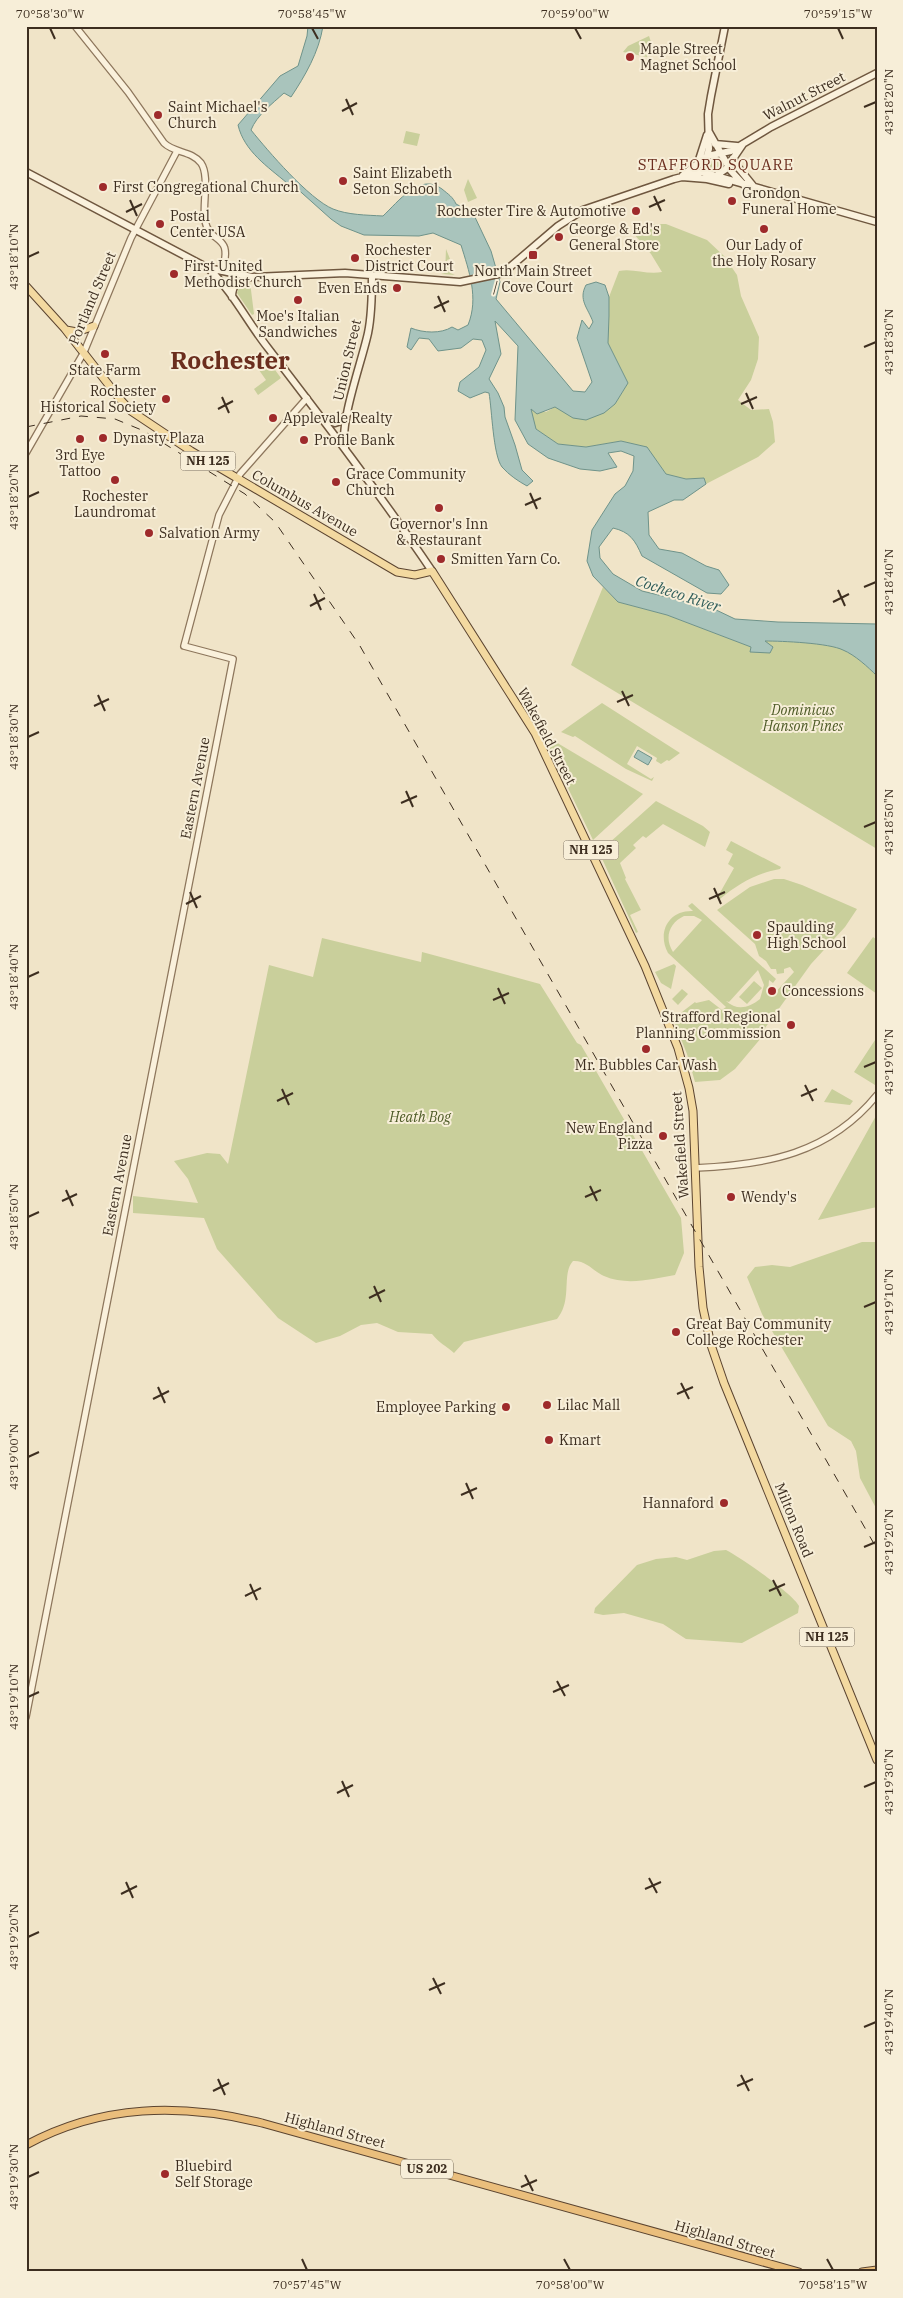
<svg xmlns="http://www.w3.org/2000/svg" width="903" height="2298" viewBox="0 0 903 2298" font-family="'IBM Plex Serif',serif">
	<rect width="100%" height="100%" fill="#f0e4c8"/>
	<path fill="#c9cf9b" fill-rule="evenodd" d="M649,36L651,42L647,57L623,52L628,46Z
		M406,131L420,134L417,146L403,143Z
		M709.5 164a5.5 5.5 0 1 1 11 0a5.5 5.5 0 1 1-11 0Z
		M468,179L477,198L468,202L464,190Z
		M651,224H666L707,240L724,256L737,275L741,296L759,337L758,359L751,380L738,400L751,410L769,409L773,422L775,442L758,457L706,484L704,478L686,479L666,474L646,447L621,441L586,447L558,444L536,429L530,409L546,412L555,407L615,404L628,383L608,343L609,297L619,271C633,268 647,275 662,272L651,254L634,234Z
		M446,249L450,259L447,260L450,273L455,275L441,274L445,273Z
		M250,282L254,314L252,315L237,293L240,285Z
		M264,355L281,378L258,395L254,389L266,380L254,363Z
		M603,587L618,602L667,615L751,647L750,652L764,641C782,641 827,643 843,649C855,655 868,667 877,676V849L571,665Z
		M602,703L680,753L669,761L667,760L661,764L656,761L657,758L637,746L627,764L651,779L654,777L652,781L626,769L575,736L573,737L561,732Z
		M544,735L643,794L593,840L543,736Z
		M656,801L703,826L710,832L705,847L663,824L646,838L643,836L633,845L636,848L620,863L626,878L625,879L641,910L630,915L638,932L636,933L599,852Z
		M731,841L781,867L780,869C757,873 738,884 720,899L717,898L734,868L728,864L733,854L726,850Z
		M774,879H784L802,885L857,909L845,927L811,964L765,1028L766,1032L735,1069L720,1080L695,1082L687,1054L673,1019L695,1002L696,1003L709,1000L722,1010L726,1007L668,953C657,933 668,910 693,911L688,906L692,903L776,979L773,983L769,980L768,992L773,995L794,972L790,967L784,969V973L777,974L776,969H771L766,961L759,956L755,944L717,910L750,887ZM684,916H694L702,920L673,952C664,938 669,923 684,916ZM758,970L764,985L760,999C749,1008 737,1011 726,1001L729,1002Z
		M873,937L877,940V994L847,973Z
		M322,938L421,962L422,952L540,984L577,1043L581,1045L681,1218L684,1253L675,1275C652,1279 627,1286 604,1276C593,1271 586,1260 573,1261C561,1274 573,1300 557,1319L464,1342L454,1353C445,1345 440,1344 432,1334L398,1332L377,1323L361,1325L340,1336L316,1343L278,1318L217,1249L204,1218L133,1213V1196L198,1203L188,1179L174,1161L207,1153L220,1154L228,1164L269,965L313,977Z
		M674,964L676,966L671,989L661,983L655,972Z
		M754,981L762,988L747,1004L739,997Z
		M682,989L688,994L678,1005L672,999Z
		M877,1037V1083L875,1085L854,1072Z
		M832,1089L853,1101L850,1105L824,1102Z
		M877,1114V1207L818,1220Z
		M862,1242H877V1510L860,1478L856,1451L851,1441L828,1426L762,1314L747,1277L755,1267L772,1265L790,1267Z
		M726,1550C740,1557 793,1594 799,1606L798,1613L742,1643L686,1639L663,1624L624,1613L603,1615L594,1613L595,1608L637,1565L656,1559L676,1557L687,1560L714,1551Z"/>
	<path fill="#a9c4bc" stroke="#6f938a" d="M308,26H323C319,52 305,76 291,97L284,93C272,104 257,115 251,130C268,151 309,199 333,209C348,215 366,215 383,216C398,202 420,172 442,189C448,194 453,197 456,204L473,213L491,251L500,282L496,299L573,391L585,392L592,382L577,338L582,320L589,329L593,322C588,308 578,300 586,285L596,282L605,285L609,297V316L608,343L628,383L615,404L604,413L586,420L573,418L555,407L537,414L531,409L536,429L558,444L586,447L621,441L647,447L666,474L686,479L704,478L706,484L683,500H674L648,512L649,535L659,549L682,553L706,566L719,570L729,585L721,594L707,593L642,556C635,540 630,532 613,528L599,547L600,558L613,574L642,591L712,608L735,619L778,622L877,624V676C868,667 855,655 843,650C829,643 782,641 765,641L773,647L770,653L750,652L751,647L667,615L618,602L593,576L587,561L592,530L615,494L625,486L633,471L634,456L621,451L608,453L617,467L600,471L580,469L548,458L528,444L515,420L518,346L495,321L501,354L489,379L498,393L504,407L505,417L515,445L522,470L533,481L527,486C518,481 509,475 502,467C493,455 492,410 489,393L485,392L470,398L458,391L460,382L479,367L486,350L482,340L473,339L461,348L438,351L429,339L419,338L411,350L407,347L411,328C423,333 441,334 452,327L458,330L468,325C479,298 469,271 461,245L433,233L419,236L364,235L341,226L331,219L293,185L287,183C268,167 244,151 238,125L280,76L298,66L307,36Z
		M638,750L652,758L648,765L634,757Z"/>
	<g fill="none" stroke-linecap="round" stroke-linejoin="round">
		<defs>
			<path id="tertiary" d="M75,26L128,92L164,143C174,153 192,151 201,163C210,176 202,205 205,221C210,246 234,232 222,271
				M26,453L84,352L131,238L177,151
				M695,1168C767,1165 829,1154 877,1095
				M26,1717L233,659L184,646L219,515L240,474L307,398"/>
			<path id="secondary" d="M709,132L731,171L744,185
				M715,144L737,146
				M733,158L737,166L754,187
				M698,163L707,135
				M26,172L208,268L252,277L345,273L460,282L503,273L558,226L583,210L674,179L702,172L877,222
				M709,173L704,165L709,149L708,114L711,96L725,26
				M683,175L707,156L731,151L771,127L877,73
				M717,175L726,169L743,144
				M682,177L707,179L729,184
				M209,269C233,292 248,323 268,348C324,421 380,494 432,571
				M232,297C232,283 239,281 251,277
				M323,419L335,423L341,421L348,413
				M345,448C339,423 362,361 368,333C372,314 372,294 372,275"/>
			<path id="primary" d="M26,286L65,329L119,398L131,411L191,451L397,572L415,575L432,571L535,733L645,966L678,1048L689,1088L693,1111L699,1267L703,1308L711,1345L724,1383L877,1760
				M66,330L77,332L94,326"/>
			<path id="trunk" d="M26,2145C102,2104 181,2103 262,2123L799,2272
				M862,2272L877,2270"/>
		</defs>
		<use href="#tertiary" stroke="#8d765c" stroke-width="8"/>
		<use href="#secondary" stroke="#6f573f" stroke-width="9"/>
		<use href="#primary" stroke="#5b4430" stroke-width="9"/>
		<use href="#trunk" stroke="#5b4430" stroke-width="9"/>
		<use href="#tertiary" stroke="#faf1dc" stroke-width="5.5"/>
		<use href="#secondary" stroke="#faf1dc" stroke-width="6"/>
		<use href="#primary" stroke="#f3d9a0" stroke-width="7"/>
		<use href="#trunk" stroke="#eabe7c" stroke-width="7"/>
		<path stroke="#3d2e20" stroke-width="1" stroke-dasharray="9 9" stroke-linecap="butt" d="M26,427L81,416L115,419L144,431L245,494L275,522L360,646L877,1549"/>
	</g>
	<path fill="none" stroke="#3d2e20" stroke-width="2" d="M50,28L55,39M312,28L318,39M575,28L581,39M838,28L843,39M346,99L353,115M864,107L876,102M342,111L357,103M654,196L661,211M130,200L137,216M649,207L665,200M126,212L142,204M28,257L39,252M438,296L445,312M434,308L449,301M864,347L876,342M746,393L753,409M222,397L229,413M741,404L757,397M218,409L233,401M530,493L537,509M28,497L39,492M525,505L541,498M864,587L876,582M838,590L845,606M314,594L321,610M833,602L849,594M310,606L325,598M622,691L629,706M98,695L105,711M617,702L633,695M94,706L109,699M28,737L39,732M406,791L413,807M401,803L417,796M864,827L876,822M714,888L721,904M190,892L197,908M709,899L725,892M186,904L201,896M28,977L39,972M498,988L505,1004M493,1000L509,993M864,1067L876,1062M805,1085L813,1101M282,1089L289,1105M801,1096L817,1089M277,1101L293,1093M590,1186L597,1201M66,1190L73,1206M585,1197L601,1190M62,1201L77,1194M28,1217L39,1212M374,1286L381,1302M369,1298L385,1290M864,1307L876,1302M681,1383L689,1399M158,1387L165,1403M677,1394L693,1387M153,1399L169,1391M28,1457L39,1452M466,1483L473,1499M461,1495L477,1488M864,1547L876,1542M773,1580L781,1596M250,1584L257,1600M769,1591L785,1584M245,1596L261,1588M557,1681L565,1696M553,1692L569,1685M28,1697L39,1692M342,1781L349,1797M864,1787L876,1782M337,1793L353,1785M649,1878L657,1893M126,1882L133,1898M645,1889L661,1882M121,1894L137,1886M28,1937L39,1932M433,1978L441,1994M429,1990L445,1983M864,2027L876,2022M741,2075L749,2091M218,2079L225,2095M737,2086L753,2079M213,2091L229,2083M525,2175L533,2191M28,2177L39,2172M521,2187L537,2180M302,2259L307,2270M564,2259L570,2270M827,2259L833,2270"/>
	<g fill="#9e2a2b" stroke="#f7eed8" stroke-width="2">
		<circle cx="630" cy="57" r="5"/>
		<circle cx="158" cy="115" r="5"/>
		<circle cx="343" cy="181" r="5"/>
		<circle cx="103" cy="187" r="5"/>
		<circle cx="732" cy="201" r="5"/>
		<circle cx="636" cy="211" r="5"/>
		<circle cx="160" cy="224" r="5"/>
		<circle cx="764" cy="229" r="5"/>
		<circle cx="559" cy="237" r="5"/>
		<rect x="528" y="250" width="10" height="10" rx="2.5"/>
		<circle cx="355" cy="258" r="5"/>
		<circle cx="174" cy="274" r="5"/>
		<circle cx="397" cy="288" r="5"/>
		<circle cx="298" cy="300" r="5"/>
		<circle cx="105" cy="354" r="5"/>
		<circle cx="166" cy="399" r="5"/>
		<circle cx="273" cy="418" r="5"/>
		<circle cx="103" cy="438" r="5"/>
		<circle cx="80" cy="439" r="5"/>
		<circle cx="304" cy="440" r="5"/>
		<circle cx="115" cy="480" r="5"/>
		<circle cx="336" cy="482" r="5"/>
		<circle cx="439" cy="508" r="5"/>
		<circle cx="149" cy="533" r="5"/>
		<circle cx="441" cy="559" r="5"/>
		<circle cx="757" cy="935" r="5"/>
		<circle cx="772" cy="991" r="5"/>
		<circle cx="791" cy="1025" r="5"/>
		<circle cx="646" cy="1049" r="5"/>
		<circle cx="663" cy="1136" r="5"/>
		<circle cx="731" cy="1197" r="5"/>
		<circle cx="676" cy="1332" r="5"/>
		<circle cx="547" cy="1405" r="5"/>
		<circle cx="506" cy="1407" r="5"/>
		<circle cx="549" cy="1440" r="5"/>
		<circle cx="724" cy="1503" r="5"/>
		<circle cx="165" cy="2174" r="5"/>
	</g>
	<g text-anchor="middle" stroke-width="4" stroke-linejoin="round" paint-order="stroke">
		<g fill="#f7eed8" stroke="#756857" stroke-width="1">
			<rect x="180.5" y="451.5" width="55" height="19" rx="4"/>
			<rect x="563.5" y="840.5" width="55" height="19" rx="4"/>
			<rect x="799.5" y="1627.5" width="55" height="19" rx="4"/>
			<rect x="401" y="2159.5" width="52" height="19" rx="4"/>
		</g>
		<g font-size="12" font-weight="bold" fill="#3d2e20">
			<text x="208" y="465">NH 125</text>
			<text x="591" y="854">NH 125</text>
			<text x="827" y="1641">NH 125</text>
			<text x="427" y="2173">US 202</text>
		</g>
		<g font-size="14" fill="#3d2e20" stroke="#f7eed8" text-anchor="start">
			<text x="640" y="54">Maple Street<tspan x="640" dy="16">Magnet School</tspan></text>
			<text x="168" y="112">Saint Michael's<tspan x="168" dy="16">Church</tspan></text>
			<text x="353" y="178">Saint Elizabeth<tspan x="353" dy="16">Seton School</tspan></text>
			<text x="113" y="192">First Congregational Church</text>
			<text x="742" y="198">Grondon<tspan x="742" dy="16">Funeral Home</tspan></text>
			<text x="626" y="216" text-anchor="end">Rochester Tire &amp; Automotive</text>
			<text x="170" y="221">Postal<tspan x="170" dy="16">Center USA</tspan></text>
			<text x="569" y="234">George &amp; Ed's<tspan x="569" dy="16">General Store</tspan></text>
			<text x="764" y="250" text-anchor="middle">Our Lady of<tspan x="764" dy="16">the Holy Rosary</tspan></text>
			<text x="365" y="255">Rochester<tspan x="365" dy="16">District Court</tspan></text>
			<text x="184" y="271">First United<tspan x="184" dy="16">Methodist Church</tspan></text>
			<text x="533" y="276" text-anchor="middle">North Main Street<tspan x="533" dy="16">/ Cove Court</tspan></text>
			<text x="387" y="293" text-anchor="end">Even Ends</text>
			<text x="298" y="321" text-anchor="middle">Moe's Italian<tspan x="298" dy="16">Sandwiches</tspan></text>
			<text x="105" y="375" text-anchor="middle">State Farm</text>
			<text x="156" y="396" text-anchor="end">Rochester<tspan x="156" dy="16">Historical Society</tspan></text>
			<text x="283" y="423">Applevale Realty</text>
			<text x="113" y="443">Dynasty Plaza</text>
			<text x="314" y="445">Profile Bank</text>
			<text x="80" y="460" text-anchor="middle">3rd Eye<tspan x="80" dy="16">Tattoo</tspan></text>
			<text x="346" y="479">Grace Community<tspan x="346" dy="16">Church</tspan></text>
			<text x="115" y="501" text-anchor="middle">Rochester<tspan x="115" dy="16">Laundromat</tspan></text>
			<text x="439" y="529" text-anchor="middle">Governor's Inn<tspan x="439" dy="16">&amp; Restaurant</tspan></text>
			<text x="159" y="538">Salvation Army</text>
			<text x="451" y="564">Smitten Yarn Co.</text>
			<text x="767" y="932">Spaulding<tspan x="767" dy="16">High School</tspan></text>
			<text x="782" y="996">Concessions</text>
			<text x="781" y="1022" text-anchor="end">Strafford Regional<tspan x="781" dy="16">Planning Commission</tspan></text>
			<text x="646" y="1070" text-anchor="middle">Mr. Bubbles Car Wash</text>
			<text x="653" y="1133" text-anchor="end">New England<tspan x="653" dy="16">Pizza</tspan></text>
			<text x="741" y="1202">Wendy's</text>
			<text x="686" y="1329">Great Bay Community<tspan x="686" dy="16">College Rochester</tspan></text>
			<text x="557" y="1410">Lilac Mall</text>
			<text x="496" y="1412" text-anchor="end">Employee Parking</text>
			<text x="559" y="1445">Kmart</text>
			<text x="714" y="1508" text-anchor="end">Hannaford</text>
			<text x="175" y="2171">Bluebird<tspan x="175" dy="16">Self Storage</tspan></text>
		</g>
		<g font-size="14" fill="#3d2e20" stroke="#f7eed8">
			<text transform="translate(804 96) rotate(-27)" y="5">Walnut Street</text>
			<text transform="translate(92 298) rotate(-67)" y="5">Portland Street</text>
			<text transform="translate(347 360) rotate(-77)" y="5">Union Street</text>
			<text transform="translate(305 503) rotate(30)" y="5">Columbus Avenue</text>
			<text transform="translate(547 736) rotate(62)" y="5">Wakefield Street</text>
			<text transform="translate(195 788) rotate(-79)" y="5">Eastern Avenue</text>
			<text transform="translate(680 1145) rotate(-94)" y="5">Wakefield Street</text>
			<text transform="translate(117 1185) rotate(-79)" y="5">Eastern Avenue</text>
			<text transform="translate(794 1520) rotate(68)" y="5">Milton Road</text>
			<text transform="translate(335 2130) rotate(15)" y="5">Highland Street</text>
			<text transform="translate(725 2239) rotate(16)" y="5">Highland Street</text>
		</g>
		<g font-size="14" font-style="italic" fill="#4d5a26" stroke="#f7eed8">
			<text x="803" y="715">Dominicus<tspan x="803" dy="16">Hanson Pines</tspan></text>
			<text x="420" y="1122">Heath Bog</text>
		</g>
		<g font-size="15" letter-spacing="1" fill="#6b2e1e" stroke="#f7eed8">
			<text x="716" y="170">STAFFORD SQUARE</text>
		</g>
		<g font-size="15" font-style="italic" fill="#2f5d5a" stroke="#f7eed8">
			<text transform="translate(678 594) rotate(18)" y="5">Cocheco River</text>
		</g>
		<g font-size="24" font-weight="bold" fill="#6b2e1e" stroke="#f7eed8">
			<text x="230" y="369">Rochester</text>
		</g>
	</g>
	<rect width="903" height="2298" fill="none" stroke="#f7eed8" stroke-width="55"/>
	<rect x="28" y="28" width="848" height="2242" fill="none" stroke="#3d2e20" stroke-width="2"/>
	<g font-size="12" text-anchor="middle" fill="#3d2e20">
		<text x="50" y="18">70°58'30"W</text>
		<text x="312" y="18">70°58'45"W</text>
		<text x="575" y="18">70°59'00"W</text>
		<text x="838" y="18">70°59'15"W</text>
		<text transform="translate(889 102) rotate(-90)" y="4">43°18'20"N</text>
		<text transform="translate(14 257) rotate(-90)" y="4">43°18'10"N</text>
		<text transform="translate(889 342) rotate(-90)" y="4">43°18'30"N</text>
		<text transform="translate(14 497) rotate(-90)" y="4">43°18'20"N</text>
		<text transform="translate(889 582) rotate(-90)" y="4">43°18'40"N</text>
		<text transform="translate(14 737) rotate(-90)" y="4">43°18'30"N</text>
		<text transform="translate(889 822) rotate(-90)" y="4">43°18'50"N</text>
		<text transform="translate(14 977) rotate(-90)" y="4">43°18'40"N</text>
		<text transform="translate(889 1062) rotate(-90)" y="4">43°19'00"N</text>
		<text transform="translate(14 1217) rotate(-90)" y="4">43°18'50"N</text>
		<text transform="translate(889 1302) rotate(-90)" y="4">43°19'10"N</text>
		<text transform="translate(14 1457) rotate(-90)" y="4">43°19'00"N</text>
		<text transform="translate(889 1542) rotate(-90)" y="4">43°19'20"N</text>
		<text transform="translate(14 1697) rotate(-90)" y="4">43°19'10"N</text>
		<text transform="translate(889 1782) rotate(-90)" y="4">43°19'30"N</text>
		<text transform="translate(14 1937) rotate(-90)" y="4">43°19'20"N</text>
		<text transform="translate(889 2022) rotate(-90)" y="4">43°19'40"N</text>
		<text transform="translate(14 2177) rotate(-90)" y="4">43°19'30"N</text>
		<text x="307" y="2289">70°57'45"W</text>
		<text x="570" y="2289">70°58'00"W</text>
		<text x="833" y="2289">70°58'15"W</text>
	</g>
</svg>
